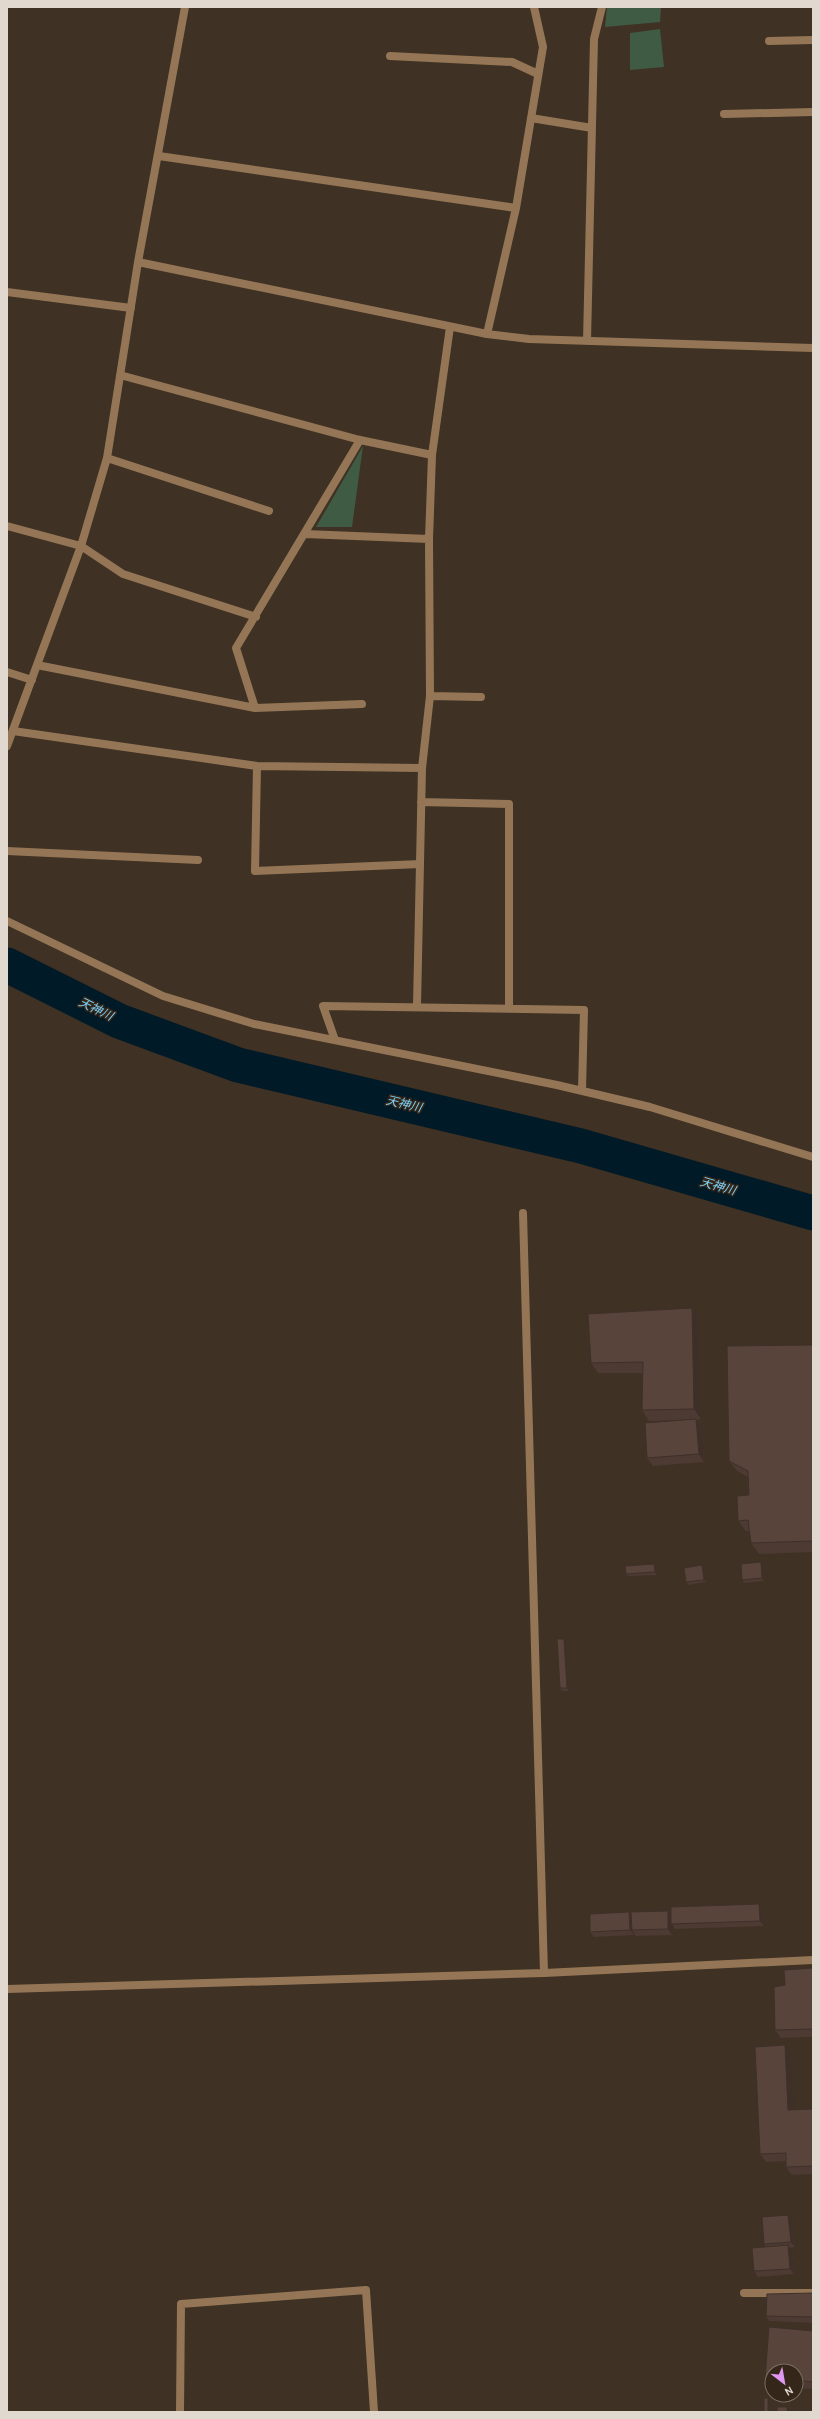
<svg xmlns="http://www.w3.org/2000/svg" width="820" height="2419" viewBox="0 0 820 2419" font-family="Karla,'Noto Sans JP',sans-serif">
	<rect width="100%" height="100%" fill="#3f3123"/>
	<path fill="#405b43" d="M607,7H661L660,22L605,27Z
		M660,29L664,67L630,70V33Z
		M363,446L352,527H316Z"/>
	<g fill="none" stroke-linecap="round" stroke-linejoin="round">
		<path stroke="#001a27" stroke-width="35" d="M7,965L119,1021L238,1065L581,1146L813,1213"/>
		<path stroke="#947656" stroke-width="8" d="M769,41L813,40
			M390,56L512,62L538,74
			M724,114L813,112
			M531,118L592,128
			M159,156L516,208
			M138,262L487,334L529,339L813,348
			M7,292L131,308
			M487,334L516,208L543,47L534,7
			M587,341L594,39L602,7
			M120,375L360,440L432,455
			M107,458L269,511
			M7,526L81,546L123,574L256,617
			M305,534L429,539
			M37,665L255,708L236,648L360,440
			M7,672L32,680
			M430,696L481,697
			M255,708L362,704
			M13,731L257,766L422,768
			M7,746L81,546L107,458L138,262L185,7
			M257,766L255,871L420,864
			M421,802L509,804V1007
			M7,851L198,860
			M7,921L163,996L254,1024L557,1085L650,1107L813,1157
			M417,1006L422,768L430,696L429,539L432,455L450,327
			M335,1040L323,1006L584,1010L582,1091
			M523,1213L544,1973
			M7,1989L544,1973L813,1960
			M744,2293H813
			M180,2412L181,2304L366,2290L374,2412"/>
	</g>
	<path fill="#4c3a33" d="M692,1308L699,1319L701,1419L697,1420L702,1427L704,1462L653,1466L647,1458L682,1420L649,1421L642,1410L643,1373H598L591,1363Z
		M813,1345V1552L759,1554L751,1543L750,1531H746L738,1521L749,1495L748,1477L737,1471L729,1461Z
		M654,1564L656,1567L657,1575L628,1576L626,1574Z
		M702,1565L704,1568L706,1582L688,1585L686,1582Z
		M762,1565L764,1581L744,1583L742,1580Z
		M564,1639L566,1641L569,1691H562L560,1688Z
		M759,1904L763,1910L764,1926L675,1929L672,1924V1935L636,1936L633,1932L634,1935L594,1937L590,1932L631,1915L671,1916Z
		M813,1968V2037L781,2038L775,2030L785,1985Z
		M791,2053L793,2110L813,2109V2174L792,2175L786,2167V2161L766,2162L760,2154Z
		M792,2220L795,2247L790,2248L792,2251L794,2274L758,2277L754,2271L766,2247L764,2244Z
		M813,2293V2323L769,2321L766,2316Z
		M769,2327L813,2331V2389L796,2388V2371H772V2386H771L765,2378Z"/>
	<path fill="#3e3029" d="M692,1308L699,1319L701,1419L694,1409Z
		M696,1419L702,1427L704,1462L699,1454Z
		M761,1562L762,1565L764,1581L762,1578Z
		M654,1564L656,1567L657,1575L655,1572Z
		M702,1565L704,1568L706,1582L704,1580Z
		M564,1639L566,1641L569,1691L567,1688Z
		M759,1904L763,1910L764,1926L760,1921Z
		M668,1911L672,1916V1935L668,1929Z
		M629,1912L633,1917L632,1930L633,1932L634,1935L630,1930Z
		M785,2045L791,2053L794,2118L788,2110Z
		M788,2215L792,2220L795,2247L791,2242Z
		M788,2245L792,2251L794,2274L790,2269Z
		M768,2398L770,2401V2412H768Z
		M787,2407L789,2410V2412H787Z"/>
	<path fill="#58443b" stroke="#3e3029" d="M692,1308L694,1409L642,1410L643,1362L591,1363L588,1314Z
		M813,1345V1541L751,1543L748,1520L738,1521L737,1496L749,1495L748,1471L729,1461L727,1346Z
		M696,1419L699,1454L647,1458L645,1423Z
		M761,1562L762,1578L742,1580L741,1564Z
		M654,1564L655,1572L626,1574L625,1566Z
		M702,1565L704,1580L686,1582L684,1568Z
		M557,1639H564L567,1688H560Z
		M759,1904L760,1921L671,1924V1907Z
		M668,1911V1929L632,1930L631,1912Z
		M629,1912L630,1930L590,1932V1914Z
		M813,1968V2029L775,2030L774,1987L785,1985L784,1970Z
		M785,2045L788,2110L813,2109V2166L786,2167V2153L760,2154L755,2047Z
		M788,2215L791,2242L764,2244L762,2217Z
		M788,2245L790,2269L754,2271L752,2248Z
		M813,2293V2317L766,2316L767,2294Z
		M769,2327L813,2331V2382L796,2380V2371H772V2378H765Z
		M764,2398H768V2412H764Z
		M777,2407H787V2412H777Z"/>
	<g text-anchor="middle" stroke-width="3" stroke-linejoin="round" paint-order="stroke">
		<g font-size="12" font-style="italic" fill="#7bd1fa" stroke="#342719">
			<text transform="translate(96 1009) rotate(26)" y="4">天神川</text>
			<text transform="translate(404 1104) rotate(13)" y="4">天神川</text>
			<text transform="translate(718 1186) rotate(16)" y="4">天神川</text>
		</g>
	</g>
	<rect width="820" height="2419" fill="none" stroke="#e1d8cf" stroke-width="16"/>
	<g transform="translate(784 2383) rotate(149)"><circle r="19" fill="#342719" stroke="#796e62"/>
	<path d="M0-3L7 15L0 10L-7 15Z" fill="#de98f2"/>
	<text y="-6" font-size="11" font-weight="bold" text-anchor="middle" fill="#e1d8cf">N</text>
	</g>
</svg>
